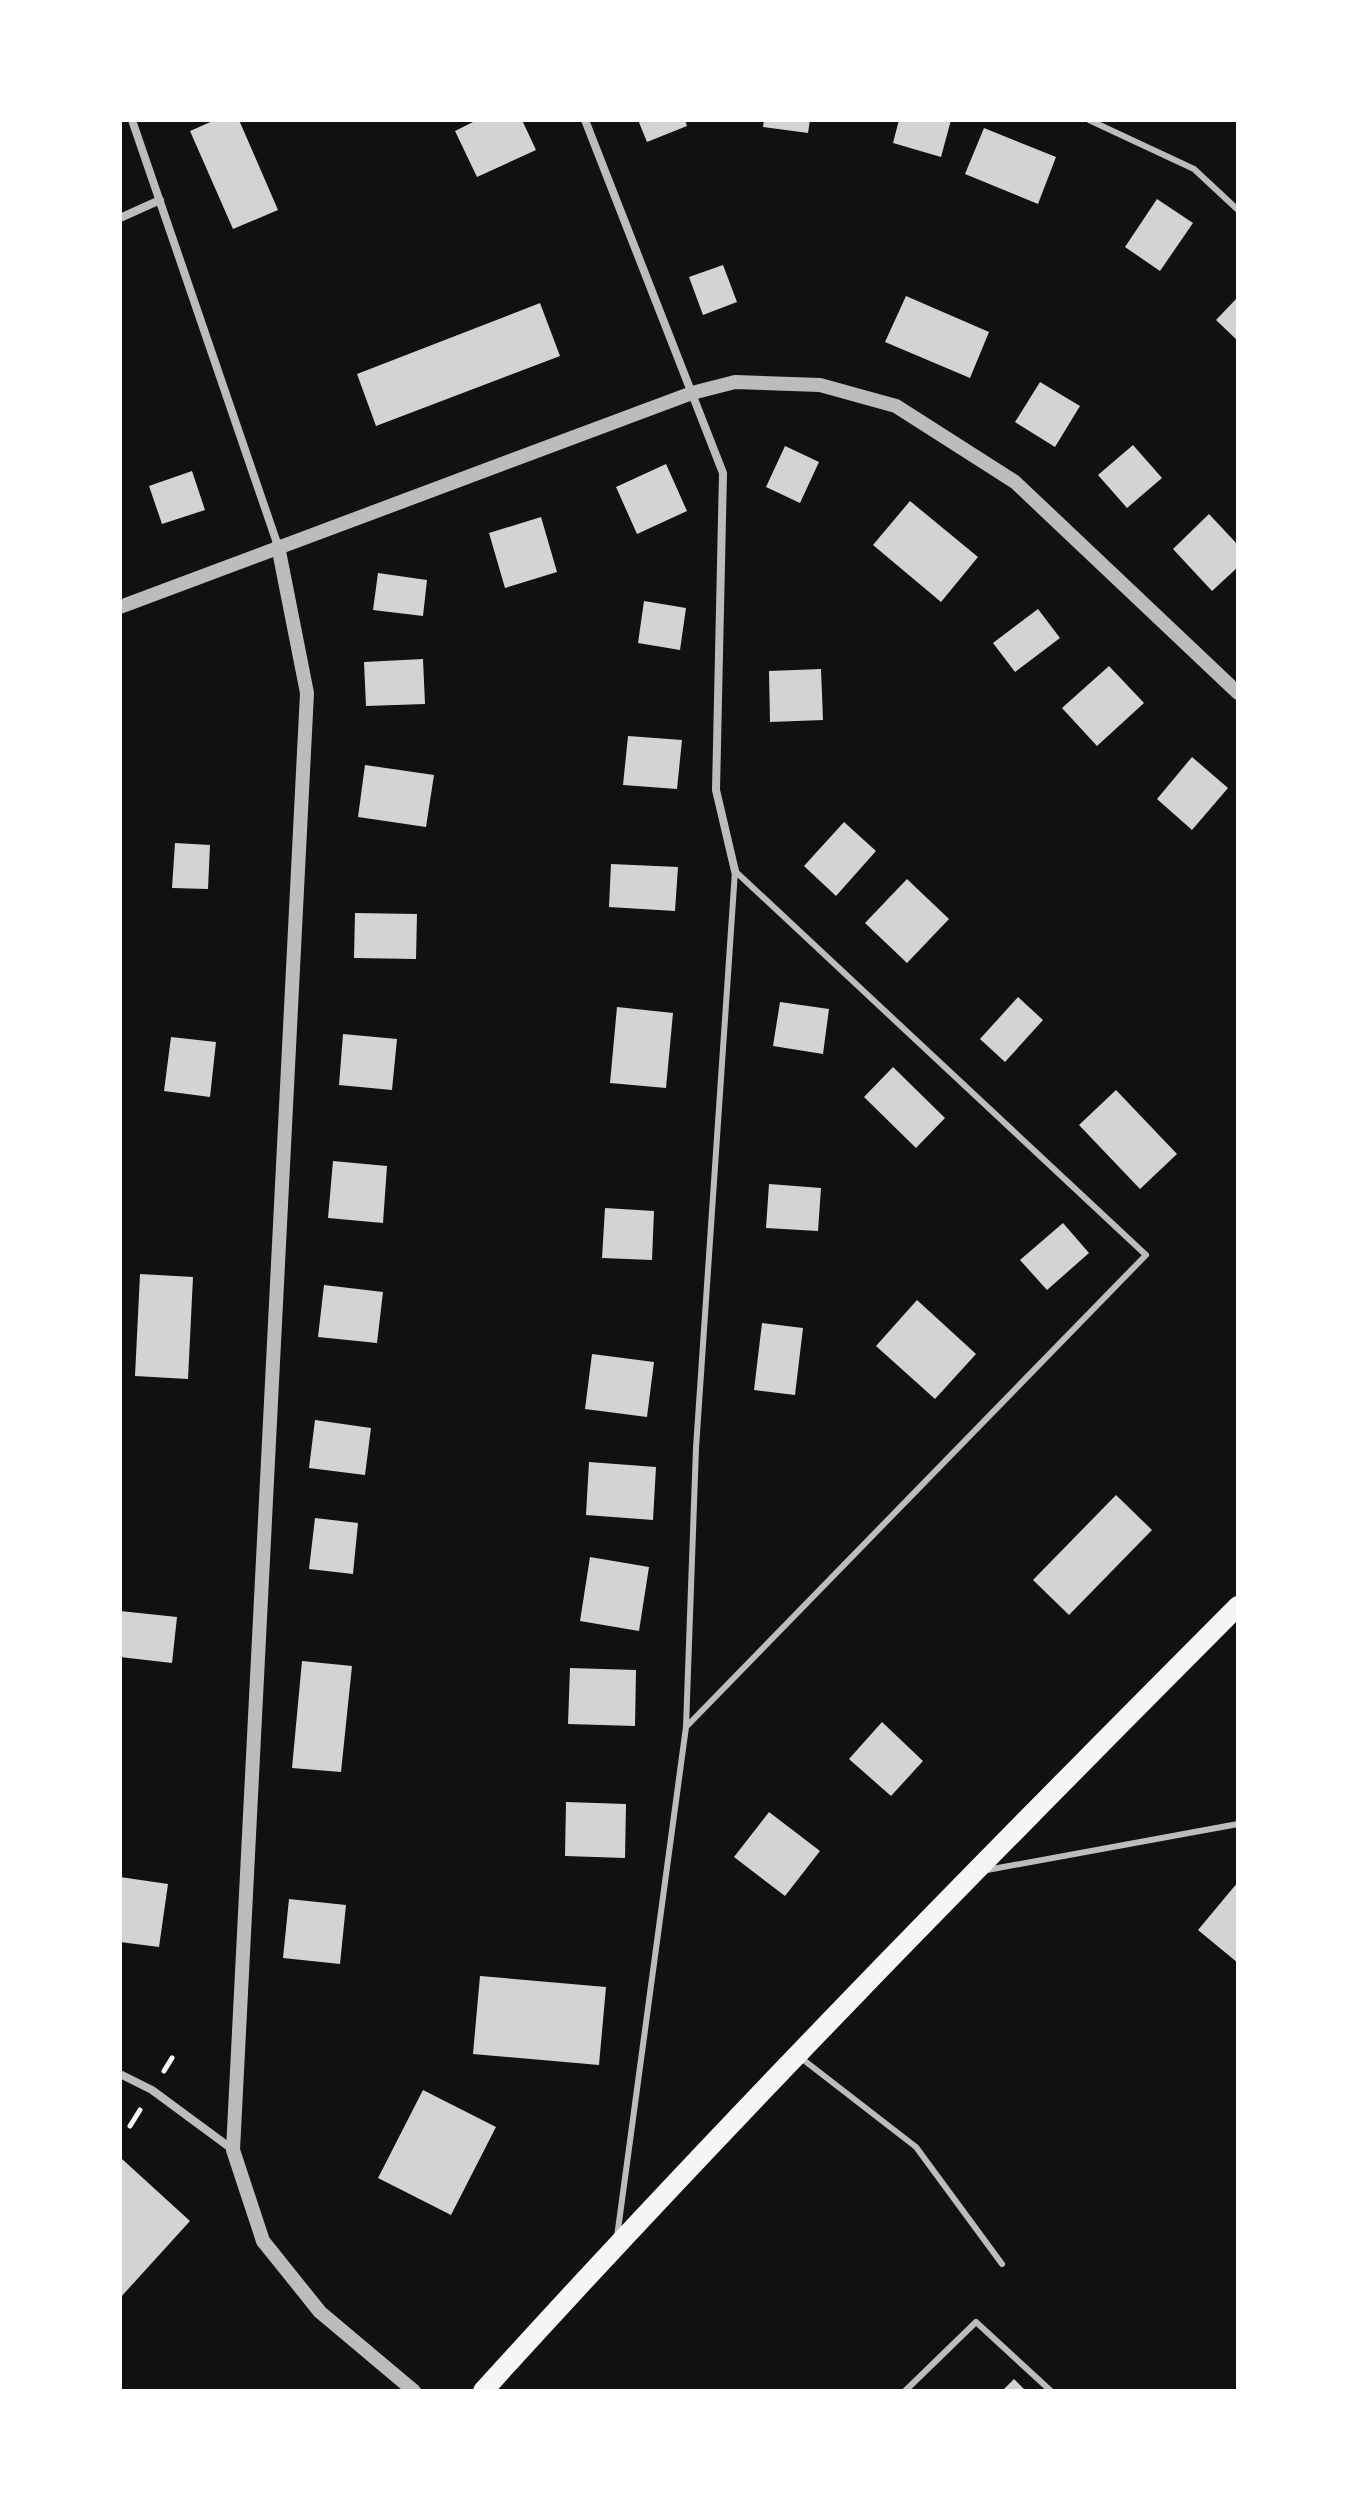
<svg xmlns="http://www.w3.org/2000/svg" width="1358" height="2511" viewBox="0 0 1358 2511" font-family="Roboto,sans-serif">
	<rect width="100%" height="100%" fill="#111"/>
	<path fill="#d3d3d3" d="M215,120H239L278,210L233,229L190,131Z
		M477,120H522L536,150L477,177L455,131Z
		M638,120H685L687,126L647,142Z
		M764,120H810L808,133L763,127Z
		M899,120H951L941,157L893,143Z
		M984,128L1056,157L1038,204L965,174Z
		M1157,199L1193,223L1160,271L1125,247Z
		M723,265L737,302L703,315L689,277Z
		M906,296L989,332L970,378L885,342Z
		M1238,297V341L1216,320Z
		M540,303L560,356L376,426L357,374Z
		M1040,382L1080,406L1055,447L1015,422Z
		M1133,445L1162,478L1127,508L1098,475Z
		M785,446L819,462L800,503L766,487Z
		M666,464L687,511L637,534L616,487Z
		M192,471L205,510L162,524L149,486Z
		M910,501L978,557L941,602L873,545Z
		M1209,514L1238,545V567L1212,591L1173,549Z
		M541,517L557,572L505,588L489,533Z
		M378,573L427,580L423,616L373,610Z
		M644,601L686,608L680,650L638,643Z
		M1038,609L1060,638L1015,672L993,643Z
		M423,659L425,704L366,706L364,662Z
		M1109,666L1144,703L1097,746L1062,708Z
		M821,669L823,720L770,722L769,671Z
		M628,736L682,740L677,789L623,785Z
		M1192,757L1228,788L1192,830L1157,799Z
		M365,765L434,775L426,827L358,817Z
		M844,822L876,851L836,896L804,866Z
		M175,843L210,845L208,889L172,888Z
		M611,864L678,867L675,911L609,907Z
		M907,879L949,919L907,963L865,923Z
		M355,913L417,914L416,959L354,958Z
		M1018,997L1043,1020L1005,1062L980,1039Z
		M780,1002L829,1009L823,1054L773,1046Z
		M617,1007L673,1013L666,1088L610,1083Z
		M343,1034L397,1039L392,1090L339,1085Z
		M171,1037L216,1042L210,1097L164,1091Z
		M893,1067L945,1118L916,1148L864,1097Z
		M1116,1090L1177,1154L1140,1189L1079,1125Z
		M333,1161L387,1166L383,1223L328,1218Z
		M769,1184L821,1188L818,1231L766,1228Z
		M605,1208L654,1211L652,1260L602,1258Z
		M1063,1223L1089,1253L1047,1290L1020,1260Z
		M140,1274L193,1277L188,1379L135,1376Z
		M324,1285L383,1292L377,1343L318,1337Z
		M917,1300L976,1354L935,1399L876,1346Z
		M762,1323L803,1328L795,1395L754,1390Z
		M592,1354L654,1362L647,1417L585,1409Z
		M315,1420L371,1428L365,1475L309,1468Z
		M589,1462L656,1467L653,1520L586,1515Z
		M1116,1495L1152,1530L1069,1615L1033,1580Z
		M315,1518L358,1523L353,1574L309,1569Z
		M590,1557L649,1567L639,1631L580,1621Z
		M120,1611L177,1617L172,1663L120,1657Z
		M302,1661L352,1666L341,1772L292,1768Z
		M570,1668L636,1670L635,1726L568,1724Z
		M882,1722L923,1761L891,1796L849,1759Z
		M566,1802L626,1804L625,1858L565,1856Z
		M769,1812L820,1851L785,1896L734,1857Z
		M120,1877L168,1884L159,1947L120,1942Z
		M1238,1882V1963L1198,1930Z
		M289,1899L346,1905L340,1964L283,1958Z
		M480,1976L606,1987L599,2065L473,2054Z
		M423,2090L496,2127L451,2215L378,2178Z
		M122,2159L190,2221L120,2298V2161Z
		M1014,2379L1026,2391H1002Z"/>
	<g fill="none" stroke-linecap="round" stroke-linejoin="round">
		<path stroke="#f5f5f5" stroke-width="5" d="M164,2071L172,2058
			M130,2126L140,2110"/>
		<path stroke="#bcbcbc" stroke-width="6" d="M1089,120L1194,169L1238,210
			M686,1727L1146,1255L735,871
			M987,1870L1238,1824
			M801,2058L916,2147L1002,2264
			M617,2237L686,1727L696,1448L735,871
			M905,2391L976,2322L1051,2391"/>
		<path stroke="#bcbcbc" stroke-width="8" d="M132,120L278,546
			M585,120L723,473L716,790L735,871
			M120,218L160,200
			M120,2074L152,2090L232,2149"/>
		<path stroke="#bcbcbc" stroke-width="14" d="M278,546L307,693L233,2150L263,2241L320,2312L414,2391
			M120,607L692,393L735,382L820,385L896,406L1015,482L1238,693"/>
		<path stroke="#f5f5f5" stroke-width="20" d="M483,2391C727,2122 982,1863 1238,1606"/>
	</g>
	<rect width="1358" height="2511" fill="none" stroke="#ffffff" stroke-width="244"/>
</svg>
